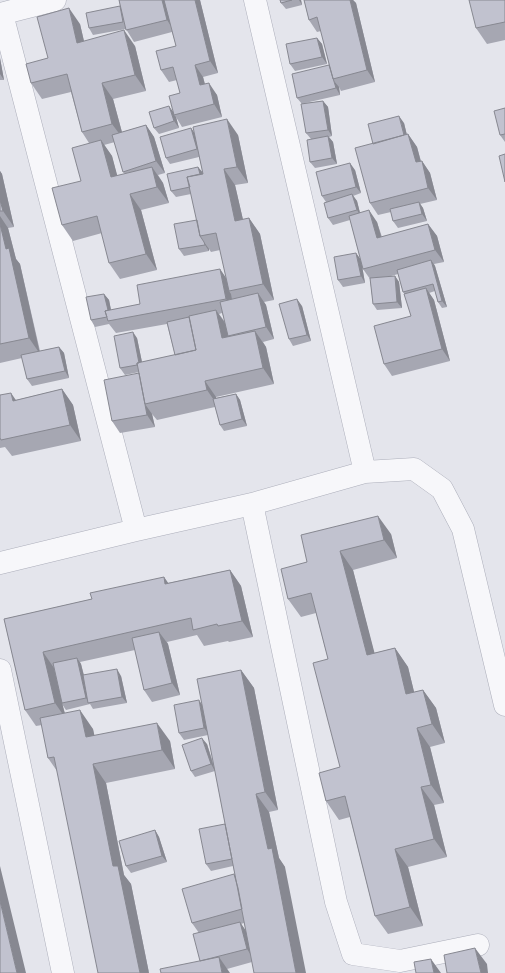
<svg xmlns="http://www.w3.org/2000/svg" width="505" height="973" viewBox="0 0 505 973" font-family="Raleway,sans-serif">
	<rect width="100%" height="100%" fill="#e4e5ec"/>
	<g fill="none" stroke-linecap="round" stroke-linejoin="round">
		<defs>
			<path id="minor" d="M255,0L365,472
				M0,14L55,0
				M2,14L136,530
				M252,504L336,902L353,954L400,961L478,945
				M0,563L136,530L252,504L365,472L414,469L442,489L463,529L505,705
				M0,670L63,973"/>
		</defs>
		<use href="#minor" stroke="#acaeba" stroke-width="23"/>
		<use href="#minor" stroke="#f7f7fa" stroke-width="22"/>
	</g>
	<path fill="#a6a7b2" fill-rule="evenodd" d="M119,0H200L218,73L203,77L205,84L217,95L222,117L182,127L176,117L179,128L159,134L154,128L173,111L180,93L177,80L169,82L161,70L176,46L172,32L134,42L126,29L93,35L89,28L120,6Z
		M280,0H301L302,5L286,9L281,3Z
		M304,0H353L356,3L375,82L341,91L339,87L340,95L305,103L323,101L328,107L332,136L329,137L333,142L337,164L315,168L310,162L311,139L306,133L302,104L297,98L329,65L321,31L317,32L309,20Z
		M505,0V40L487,44L476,28Z
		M80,24L84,41L135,46L146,91L113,99L122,132L146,125L154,137L165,173L158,175L163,183L169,203L141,210L157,270L120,279L109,263L102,233L73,241L62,225L81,181L89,143L82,132L71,92L42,99L31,83L48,58ZM115,142L123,172L125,174L117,176L112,156L104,145Z
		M317,38L322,44L327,64L295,71L290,64Z
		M0,58L4,80H0Z
		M505,108V142L500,135Z
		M404,123L407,135L408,134L417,147L421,161H422L430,173L437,200L420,204L423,208L427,221L398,228L393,221L391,212L378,215L370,203L373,144Z
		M191,128L194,133L238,135L248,183L235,185L243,220L249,218L260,234L274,300L264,302L266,305L274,339L263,342L266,347L274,384L216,397V398L236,394L240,400L247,426L224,431L220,425L215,407L157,420L152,414L155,427L120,433L112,421L139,372L125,375L120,368L137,338L142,362L175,355L167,324L116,333L109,324L95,327L91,320L104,294L109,300L111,310L140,304L220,269L226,278L220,250L211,252L209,249V251L184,256L179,249L197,220L191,194L176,197L171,191L198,167L203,173L199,157L170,164L166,158ZM222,313L225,322L219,314Z
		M355,170L361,193L353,196L357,201L360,213L377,222L382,237L428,224L437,236L444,262L434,264L435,266L447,307L442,308L438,302L435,291L429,293L434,300L450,361L392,376L384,364L411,316L405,295L403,292L398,274L391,276H395L399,282L402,308L377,310L373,304L370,279L363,269L350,220L333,225L328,218L326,202L322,196Z
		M0,171L2,174L14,227L8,228L16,259L20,264L40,351L59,347L64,353L69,378L32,386L27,379L22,358L0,363Z
		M356,253L361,260L365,283L343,287L338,280Z
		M302,306L311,341L293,346L289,339Z
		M62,389L73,405L81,441L12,456L5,447L0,448V395L16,400Z
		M391,534L397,558L353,570L374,653L395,648L408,667L414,692L423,690L436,708L445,743L430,747L444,803L434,805L447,857L408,867L423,926L388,934L375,916L350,817L339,820L326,801L340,767L328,659L316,613L301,617L288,599L307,562Z
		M230,570L241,586L253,637L229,642L228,641L204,646L197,635L167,642L168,644L180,695L152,702L144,690L135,650L80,662L81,664L84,675L121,676L127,703L93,709L90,704L66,710L62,704L65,713L93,729L94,736L170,741L175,769L106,783L124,875L131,884L149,973L57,771L48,758L42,725L36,726L25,710L4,619L92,599L164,577L168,583Z
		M241,670L254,688L278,810L269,812L279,858L285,867L252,962L227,969L200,961L199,933L192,923L234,874L235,876L233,866L211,871L206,864L225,824L215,771L195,777L191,771L207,744L214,765L208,735L184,740L179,733L201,704ZM244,923L246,931L241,924Z
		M155,830L159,837L167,862L131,873L126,866Z"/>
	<path fill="#878891" d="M162,0H167L175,32L167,20Z
		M195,0H200L218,73L210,61Z
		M299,0H301L302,5Z
		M350,0H353L356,3L375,82L367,70Z
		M69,8L80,24L88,59L77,43Z
		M124,30L135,46L146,91L135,75Z
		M317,38L322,44L327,64L322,57Z
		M0,58L4,80L0,74Z
		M195,65L203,77L208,97L200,85Z
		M334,81L339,87L340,95L336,88Z
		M102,83L113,99L124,140L112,124Z
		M209,83L217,95L222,117L214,104Z
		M323,101L328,107L332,136L328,130Z
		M169,106L174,113V115L176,117L179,128L174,121Z
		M399,116L404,123L409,144L405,137Z
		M227,119L238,135L248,183L237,167Z
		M146,125L154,137L165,173L156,161Z
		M191,128L196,135L202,156L197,149Z
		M408,134L417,147L424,174L416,162Z
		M328,136L333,142L337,164L332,158Z
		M101,140L112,156L122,193L111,177Z
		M422,161L430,173L437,200L428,188Z
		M350,163L355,170L361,193L356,187Z
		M152,167L163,183L169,203L157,187Z
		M198,167L203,173L202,184Z
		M224,169L235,185L247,237L235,221Z
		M0,171L2,174L14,227L3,211L0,200Z
		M130,194L141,210L157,270L146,254Z
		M352,194L357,201L361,217L357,210Z
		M419,202L423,208L427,221L422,214Z
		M369,210L377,222L385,250L377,238Z
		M0,216L8,228L16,259L20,264L40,354L29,338L6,249L0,224Z
		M249,218L260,234L274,300L263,284Z
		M428,224L437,236L444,262L435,250Z
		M204,242L209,249V251L205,245Z
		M356,253L361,260L365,283L361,276Z
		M431,260L435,266L447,307L442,301Z
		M220,269L228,281L229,291L231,294L234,311L226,299Z
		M395,276L399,282L402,308L397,302Z
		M426,288L434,300L450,361L442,349Z
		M258,293L266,305L274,339L266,327Z
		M104,294L109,300L113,320L109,316Z
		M297,299L302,306L311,341L307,335Z
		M216,310L227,326L228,336L230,339L222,338Z
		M255,331L266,347L274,384L263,368Z
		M133,332L137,338L144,372L139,365Z
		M59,347L64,353L69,378L65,371Z
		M139,373L145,404L152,414L155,427L147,415Z
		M205,381L216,397L218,406L207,390Z
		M62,389L73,405L81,441L70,425Z
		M11,393L22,409L13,401Z
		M236,394L240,400L247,426L242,419Z
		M378,516L391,534L397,558L384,540Z
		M340,551L353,570L380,674L367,655Z
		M230,570L241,586L253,637L242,621Z
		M164,577L175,593L165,584Z
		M159,632L168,644L180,695L172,683Z
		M395,648L408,667L419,712L406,694Z
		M43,652L54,668L66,719L55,703Z
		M77,658L81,664L90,702H89L86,698Z
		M117,669L121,676L127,703L122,697Z
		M241,670L254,688L278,810L265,792Z
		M423,690L436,708L445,743L432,724Z
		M199,700L203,706L209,734L204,728Z
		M80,710L93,729L99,756L86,737Z
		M157,723L170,741L175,769L162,750Z
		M417,728L430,747L444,803L431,785Z
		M202,738L207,744L215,771L211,764Z
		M93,764L106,783L124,875L131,884L149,973H140L113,866Z
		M421,787L434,805L447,857L434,839Z
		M256,794L269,812L279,858L285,867L306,973H296L268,849Z
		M155,830L159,837L167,862L162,856Z
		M395,849L408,867L423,926L410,907Z
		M0,866L26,973H17L0,901Z
		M240,922L248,934L255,961L247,949Z
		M475,948L487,964L488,973H481Z
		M219,957L230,973H222Z
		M431,959L441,973H434Z"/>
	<path fill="#c1c2cf" stroke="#878891" d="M119,0H162L167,20L126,30Z
		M164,0H195L210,61L195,65L200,85L209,83L214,104L174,115L169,96L180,93L173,67L161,70L156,51L176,46Z
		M280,0H292L281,3Z
		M304,0H350L367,70L333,79L317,17L309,20Z
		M469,0H505V22L476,28Z
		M120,6L123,22L89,28L86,13Z
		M69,8L77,43L124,30L135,75L102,83L112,124L82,132L67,74L31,83L26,64L48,58L37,17Z
		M317,38L322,57L290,64L286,44Z
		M329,65L336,88L297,98L292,74Z
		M323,101L328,130L306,133L301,104Z
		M169,106L174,121L154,128L149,112Z
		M505,108V134L500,135L494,111Z
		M399,116L404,135L373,144L368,124Z
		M227,119L237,167L224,169L235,221L249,218L263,284L229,291L216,233L200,236L187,177L203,174L193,127Z
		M146,125L156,161L123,172L112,135Z
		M191,128L197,149L166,158L160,137Z
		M408,134L416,162L422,161L428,188L370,203L355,148Z
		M328,136L332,158L310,162L307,140Z
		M101,140L111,177L152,167L157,187L130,194L146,254L109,263L97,216L62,225L52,188L81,181L72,148Z
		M505,154V182L499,156Z
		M350,163L356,187L322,196L316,172Z
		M198,167L200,174L187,177L190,187L171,191L167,174Z
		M352,194L357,210L328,218L324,203Z
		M0,200L3,211H0Z
		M419,202L422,214L393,221L390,209Z
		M369,210L377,238L428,224L435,250L363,269L349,216Z
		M197,220L200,236L204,242L205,245L179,249L174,224Z
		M0,224L6,249L9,248L29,338L0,344Z
		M356,253L361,276L338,280L334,257Z
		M431,260L442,301L438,302L433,284L403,292L397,270Z
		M220,269L226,299L108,321L105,311L140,304L137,285Z
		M395,276L397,302L373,304L370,278Z
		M426,288L442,349L384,364L374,326L411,316L404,294Z
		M258,293L266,327L228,336L220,302Z
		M104,294L108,310L105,311L107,317L91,320L86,297Z
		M297,299L307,335L289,339L279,304Z
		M216,310L222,338L255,331L263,368L205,381L207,390L145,404L137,363L196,350L189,316Z
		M189,317L196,350L175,355L167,322Z
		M133,332L139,363H137V365L120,368L114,336Z
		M59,347L65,371L27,379L21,355Z
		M139,373L147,415L112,421L104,380Z
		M62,389L70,425L1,440L0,438V395L11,393L13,401Z
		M236,394L242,419L220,425L213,399Z
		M378,516L384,540L340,551L367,655L395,648L406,694L423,690L432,724L417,728L431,785L421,787L434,839L395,849L410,907L375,916L345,796L326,801L319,773L340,767L313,663L328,659L311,593L288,599L281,569L307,562L301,535Z
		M230,570L242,621L218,626L217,624L193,630L191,618L43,652L55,703L25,710L4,619L92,599L90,593L164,577L165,584Z
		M159,632L172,683L144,690L132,638Z
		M77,658L86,698L62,703L53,663Z
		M117,669L122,697L88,703L83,675Z
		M241,670L265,792L256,794L268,849L272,848L296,973H254L197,679Z
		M199,700L204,728L179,733L174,705Z
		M80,710L86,737L157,723L162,750L93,764L113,866H118L140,973H98L54,757L48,758L40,718Z
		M202,738L211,764L191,771L182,745Z
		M225,824L232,859L206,864L199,829Z
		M155,830L162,856L126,866L119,841Z
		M234,874L238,888L242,909L192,923L182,889Z
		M0,901L17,973H0Z
		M240,922L247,949L200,961L193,934Z
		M475,948L481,973H447L444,955Z
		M219,957L222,973H161L160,969Z
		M431,959L434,973H416L414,962Z"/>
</svg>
